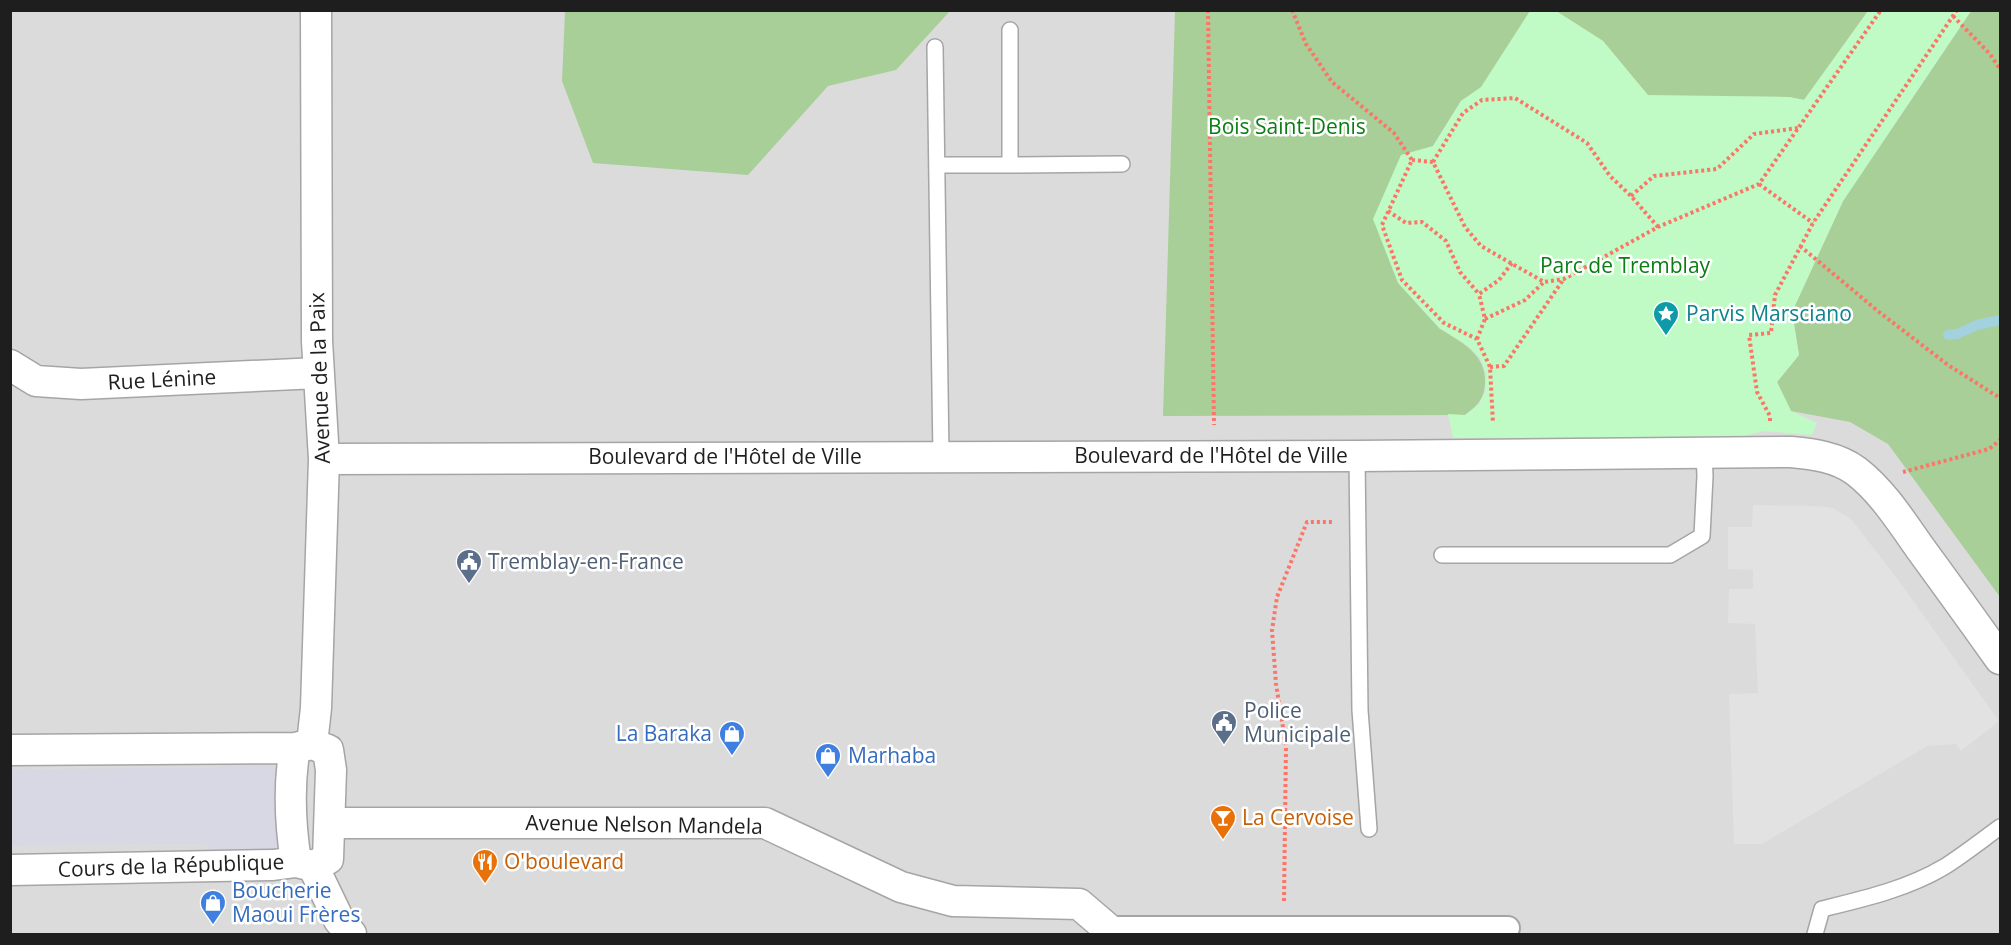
<svg xmlns="http://www.w3.org/2000/svg" width="2011" height="945" viewBox="0 0 2011 945" font-family="'Open Sans',sans-serif">
	<rect width="100%" height="100%" fill="#efebe4"/>
	<path fill="#dcdbdb" d="M11,11H2000V934H11Z"/>
	<path fill="#a8cf98" d="M565,11V10L950,11L896,70L828,86L748,175L593,163L562,81Z
		M1175,11H1530L1481,88L1461,101L1433,146L1439,328C1461,342 1487,354 1485,384C1484,399 1477,406 1465,415L1163,416Z
		M1556,11H1868L1804,100L1789,97L1648,96L1603,41Z
		M1971,11H2000V597L1888,444L1850,422L1791,411L1777,382L1799,355L1792,312L1843,201Z"/>
	<path fill="#c0fac4" d="M1530,11H1556L1603,41L1648,95L1789,97L1804,100L1868,11H1971L1843,201L1792,312L1799,355L1777,382L1791,411L1817,423L1812,435L1764,431L1740,437L1453,438L1448,414L1465,415L1479,404L1485,392L1486,374L1480,358L1468,346L1439,328L1398,283L1373,219L1401,155L1433,146L1461,101L1481,87Z"/>
	<path fill="#e2e2e2" d="M1753,505L1816,506L1833,508L1851,519L1899,581L1999,721L1961,751L1956,744L1927,746L1762,844H1734L1729,694L1758,693L1755,624L1728,623L1729,589H1753V570L1728,569V527H1752Z"/>
	<path fill="#d8d8e5" d="M224,757L275,763L280,771V838L278,846L272,851L212,854L205,844L11,845L10,769L216,768Z"/>
	<g fill="none" stroke-linecap="round" stroke-linejoin="round">
		<path stroke="#a3d1dd" stroke-width="10" d="M1948,335L1957,334L1977,325L2000,320"/>
		<defs>
			<path id="service" d="M1010,30V165L1122,164
				M935,47L941,456
				M937,165H1010
				M1357,456L1360,710L1369,829
				M1442,555H1670L1702,536L1705,476L1704,453
				M1815,934L1822,909C1863,899 1907,889 1944,867C1963,855 1982,840 2000,827"/>
			<path id="pedestrian" d="M1107,928H1508"/>
			<path id="minor" d="M10,365L36,381L81,384L318,373
				M324,459L1357,456L1791,452C1813,454 1837,457 1856,471C1882,491 1901,521 1920,548C1947,585 1974,622 2000,659
				M312,744L316,708L324,459L317,341L316,10
				M295,748C288,786 290,823 296,862
				M10,750L295,748L312,744L328,750L331,770L328,859L313,866L296,862L273,865L10,870
				M330,823H765L901,887L953,901L1079,904L1107,928V934
				M313,866L339,920L351,934"/>
		</defs>
		<use href="#service" stroke="#a5a5a5" stroke-width="18"/>
		<use href="#pedestrian" stroke="#a5a5a5" stroke-width="26"/>
		<use href="#minor" stroke="#a5a5a5" stroke-width="33"/>
		<path stroke="#fb7668" stroke-width="4" stroke-dasharray="3 3" stroke-linecap="butt" d="M1208,10L1214,425
			M1292,10L1306,44L1332,82L1394,133L1412,160L1382,225L1402,280L1444,323L1477,339L1490,367L1493,423
			M1953,16L1990,54L2000,69
			M1412,160L1433,162L1465,227L1481,246L1544,282L1564,279L1658,227L1759,184L1881,10
			M1433,162L1463,113L1482,100L1515,98L1587,143L1610,176L1631,196L1658,227
			M1759,184L1813,223
			M1631,196L1654,176L1717,169L1754,134L1798,128
			M1388,211L1406,223L1422,222L1446,241L1460,272L1479,294
			M1800,246L1879,312L1948,365L2000,398
			M1485,319L1525,300L1544,282
			M1477,339L1485,319L1479,294L1499,280L1512,263
			M1490,367L1504,366L1563,280
			M1770,421V416L1757,392L1749,335L1771,333L1775,295L1813,223L1957,10
			M1903,472L1989,449L2000,440
			M1284,901L1286,746L1276,684L1272,630L1277,597L1307,522H1333"/>
		<use href="#service" stroke="#fff" stroke-width="15"/>
		<use href="#pedestrian" stroke="#fff" stroke-width="22"/>
		<use href="#minor" stroke="#fff" stroke-width="30"/>
	</g>
	<defs>
		<symbol id="sight-pin" viewBox="-11 -11 22 30"><path d="M0 17L-7.5 6A9.5 9.5 0 1 1 7.5 6Z" fill="#0f9aa8" stroke="#fff"/><path d="M0-6L1.8-2.2L6-1.7L2.9 1.2L3.7 5.4L0 3.3L-3.7 5.4L-2.9 1.2L-6-1.7L-1.8-2.2Z" fill="#fff"/></symbol>
		<symbol id="civic-pin" viewBox="-11 -11 22 30"><path d="M0 17L-7.5 6A9.5 9.5 0 1 1 7.5 6Z" fill="#5c6f8a" stroke="#fff"/><path d="M-.6-6.5H3V-4.5H.6V-3L4-1V1h2V6H-6V1h2V-1L-.6-3ZM-1.2 2.5V6h2.4V2.5Z" fill="#fff"/></symbol>
		<symbol id="shop-pin" viewBox="-11 -11 22 30"><path d="M0 17L-7.5 6A9.5 9.5 0 1 1 7.5 6Z" fill="#3f7fe0" stroke="#fff"/><path d="M-5-2.5h2.3a2.7 3.5 0 0 1 5.4 0H5L5.5 6h-11ZM-1.5-2.5h3a1.5 2.3 0 0 0-3 0Z" fill="#fff"/></symbol>
		<symbol id="bar-pin" viewBox="-11 -11 22 30"><path d="M0 17L-7.5 6A9.5 9.5 0 1 1 7.5 6Z" fill="#e8710a" stroke="#fff"/><path d="M-6-5H6L.8 .8V4.5H3.5V6h-7V4.5H-.8V.8Z" fill="#fff"/></symbol>
		<symbol id="restaurant-pin" viewBox="-11 -11 22 30"><path d="M0 17L-7.5 6A9.5 9.5 0 1 1 7.5 6Z" fill="#e8710a" stroke="#fff"/><path d="M-5-6h1v4h1v-4h1v4h1v-4h1v5L-1.5 .5V6h-2V.5L-5-1ZM5-6V6H3V1.5H1.5Q1.5-4 5-6Z" fill="#fff"/></symbol>
	</defs>
	<g fill-rule="evenodd">
		<use href="#sight-pin" x="1651" y="299" width="30" height="40"/>
		<use href="#civic-pin" x="454" y="547" width="30" height="40"/>
		<use href="#civic-pin" x="1209" y="708" width="30" height="40"/>
		<use href="#shop-pin" x="717" y="719" width="30" height="40"/>
		<use href="#shop-pin" x="813" y="741" width="30" height="40"/>
		<use href="#bar-pin" x="1208" y="803" width="30" height="40"/>
		<use href="#restaurant-pin" x="470" y="847" width="30" height="40"/>
		<use href="#shop-pin" x="198" y="888" width="30" height="40"/>
	</g>
	<g text-anchor="middle" stroke-width="5" stroke-linejoin="round" paint-order="stroke">
		<g font-size="21" fill="#0a7d13" stroke="#fff">
			<text x="1287" y="134">Bois Saint-Denis</text>
			<text x="1625" y="273">Parc de Tremblay</text>
		</g>
		<g font-size="21" fill="#0d838f" stroke="#fff" text-anchor="start">
			<text x="1686" y="321">Parvis Marsciano</text>
		</g>
		<g font-size="21" fill="#1e1e1e" stroke="#fff">
			<text transform="translate(320 378) rotate(-92)" y="7">Avenue de la Paix</text>
			<text transform="translate(162 380) rotate(-3)" y="7">Rue Lénine</text>
			<text x="1211" y="463">Boulevard de l'Hôtel de Ville</text>
			<text x="725" y="464">Boulevard de l'Hôtel de Ville</text>
			<text transform="translate(644 825) rotate(1)" y="7">Avenue Nelson Mandela</text>
			<text transform="translate(171 866) rotate(-2)" y="7">Cours de la République</text>
		</g>
		<g font-size="21" fill="#4e5e75" stroke="#fff" text-anchor="start">
			<text x="488" y="569">Tremblay-en-France</text>
			<text x="1244" y="718">Police<tspan x="1244" dy="24">Municipale</tspan></text>
		</g>
		<g font-size="21" fill="#366cbe" stroke="#fff" text-anchor="start">
			<text x="712" y="741" text-anchor="end">La Baraka</text>
			<text x="848" y="763">Marhaba</text>
			<text x="232" y="898">Boucherie<tspan x="232" dy="24">Maoui Frères</tspan></text>
		</g>
		<g font-size="21" fill="#c56008" stroke="#fff" text-anchor="start">
			<text x="1242" y="825">La Cervoise</text>
			<text x="504" y="869">O'boulevard</text>
		</g>
	</g>
	<rect width="2011" height="945" fill="none" stroke="#1e1e1e" stroke-width="24"/>
</svg>
